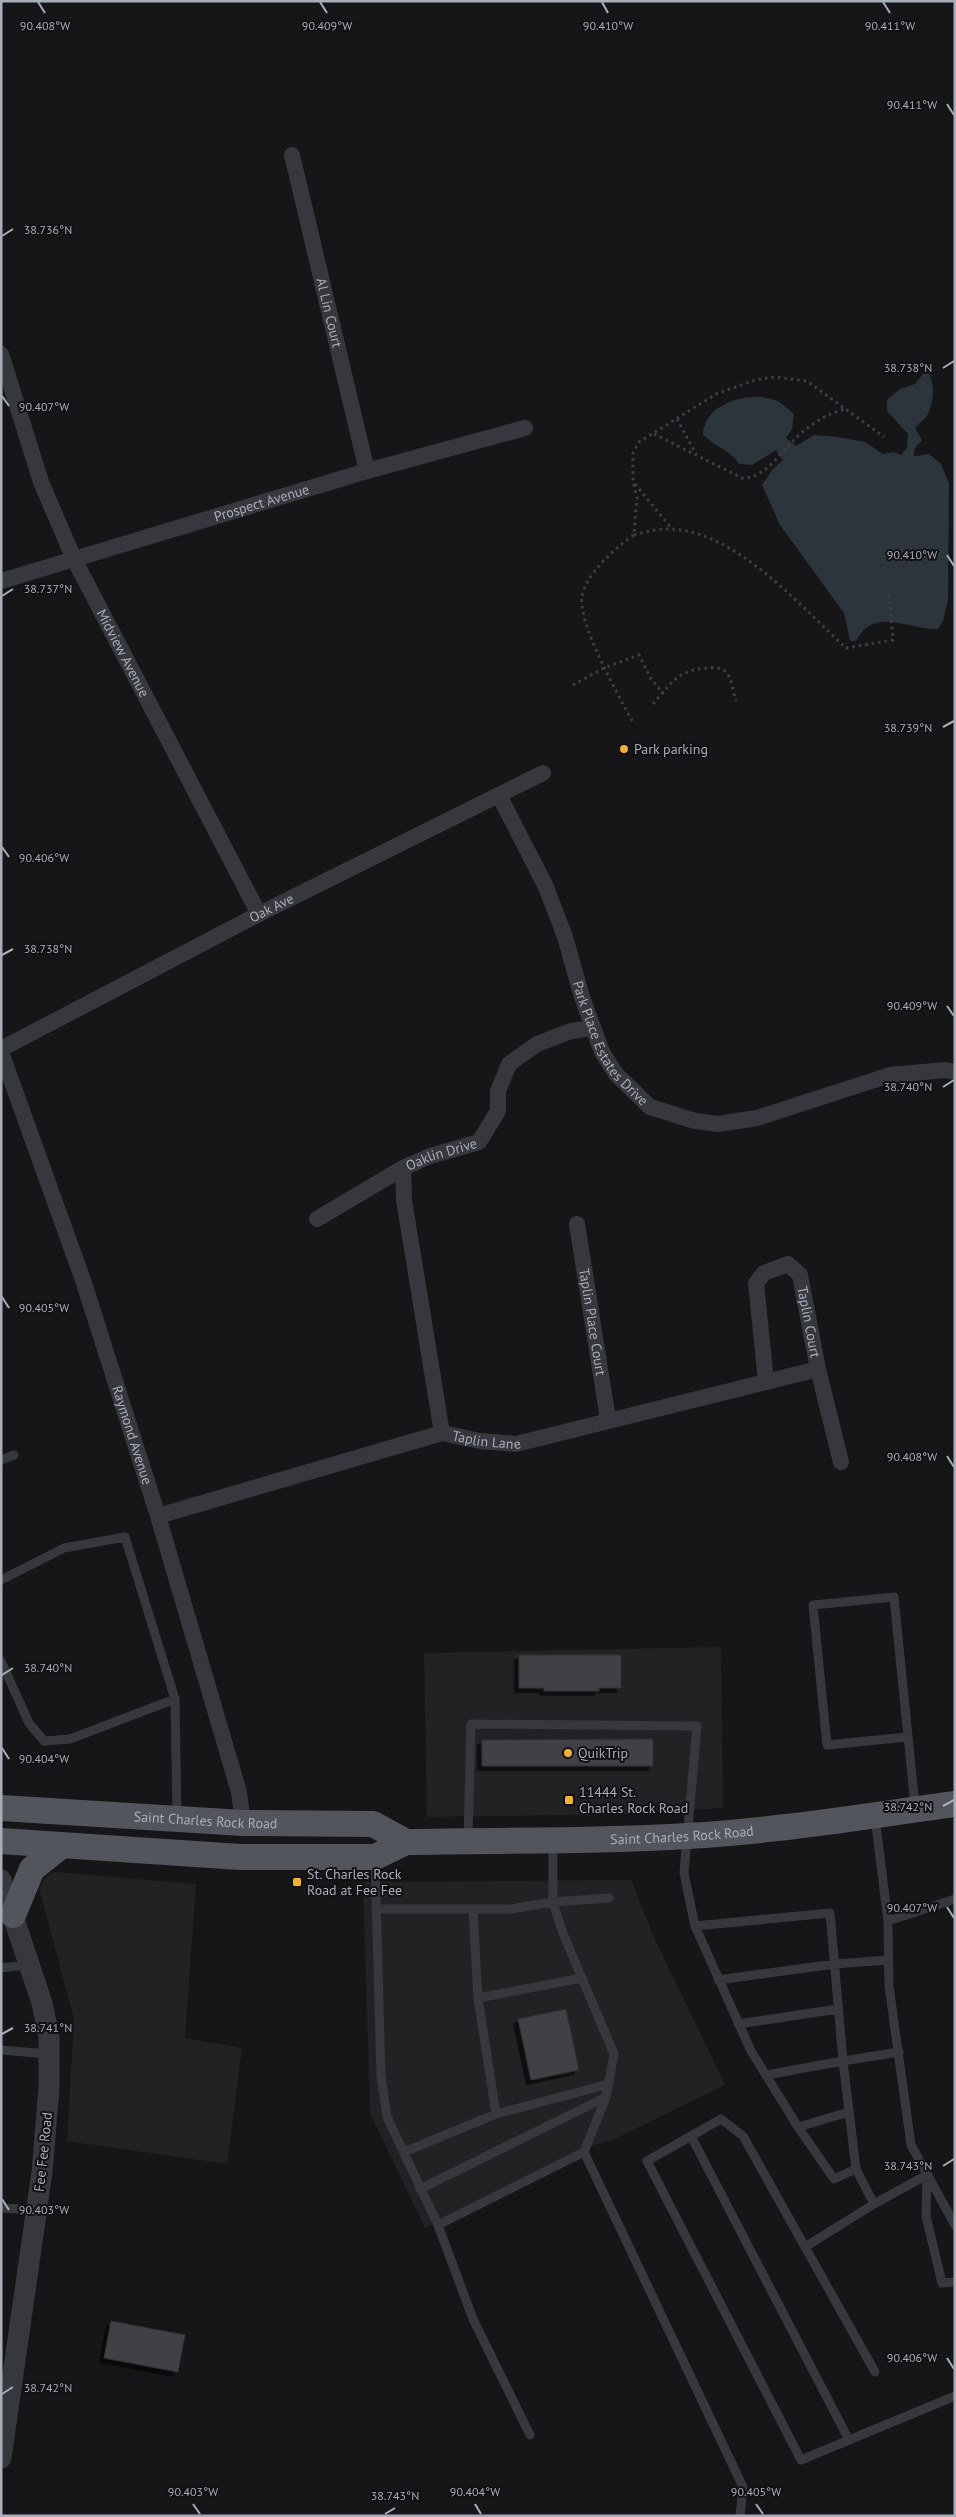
<svg xmlns="http://www.w3.org/2000/svg" width="956" height="2517" viewBox="0 0 956 2517" font-family="'PT Sans',sans-serif">
	<defs>
		<filter id="shadow"><feDropShadow dx="-4.5" dy="4.5" stdDeviation="0" flood-color="#0009"/></filter>
	</defs>
	<rect width="100%" height="100%" fill="#161618"/>
	<path fill="#222225" d="M721,1647L723,1808L628,1814L427,1817L424,1653Z
		M55,1872L196,1884L185,2038L242,2048L227,2164L67,2141L74,2019L39,1888L48,1875Z
		M631,1880L652,1933L725,2085L613,2140L581,2149L425,2228L370,2113L363,1882Z"/>
	<path fill="#2c353c" d="M926,370C936,380 934,403 927,416C924,420 918,424 915,428L922,440L915,448L914,456L929,454L941,464L949,483L948,600L943,621L938,629C911,631 874,605 856,641H850L844,613L780,525L762,485L773,469L783,460L776,450L752,465L739,464C732,451 713,446 703,434C705,403 748,391 775,400C781,402 788,409 794,414L792,429L786,438L796,446L814,435L837,437L865,442L883,454L894,452L901,455L907,448L908,434L887,411V400L900,389L915,384Z"/>
	<path fill="#404145" stroke="#303034" filter="url(#shadow)" d="M519,1655H621V1688H599V1691H544V1688H519Z
		M653,1739V1766H482V1740Z
		M566,2009L579,2070L531,2080L518,2019Z
		M111,2321L185,2335L178,2372L104,2358Z"/>
	<g fill="none" stroke-linecap="round" stroke-linejoin="round">
		<path stroke="#3d3f44" stroke-width="3" stroke-dasharray="2.5 4" stroke-linecap="butt" d="M677,419L696,454
			M654,434L742,478C763,479 778,456 791,443C805,428 826,413 846,409
			M635,484L672,529
			M634,535C646,532 659,528 672,529C738,533 800,606 846,648L893,640L889,595
			M573,685L604,668L639,655L651,679L663,693
			M653,704C671,683 677,671 706,668C712,667 720,667 725,671C732,677 733,692 736,701
			M632,721C618,694 578,625 582,596C586,574 617,546 634,535L637,497L633,482V453L639,442L716,394L755,380L774,377L807,381L884,437"/>
		<path stroke="#37383d" stroke-width="9" d="M1,1460L14,1455
			M1,1580L64,1548L125,1537L175,1699L177,1817
			M1,1661L29,1723L44,1741L70,1739L175,1699
			M907,1737L827,1745L813,1605L894,1597L915,1806
			M875,1817L888,1921L889,1986L911,2145L955,2225
			M468,1838L471,1724L697,1726L684,1873L695,1926L751,2051L798,2127L834,2179L856,2169
			M553,1843V1902L562,1931L614,2054L606,2097L584,2152L743,2487L740,2516
			M375,1858L381,2076L387,2117L438,2225L584,2152
			M376,1909H511L553,1902L609,1898
			M473,1909L478,1998
			M888,1921L955,1899
			M695,1926L830,1913L843,2061L899,2052
			M1,1968L28,1965
			M582,1978L478,1998L496,2114L609,2084
			M718,1980L834,1964L889,1960
			M738,2024L838,2009
			M1,2050L49,2054
			M766,2075L843,2061L856,2169L874,2204
			M798,2127L849,2112
			M691,2136L849,2440
			M404,2152L496,2114
			M420,2189L606,2097
			M1,2208L36,2210
			M438,2225L473,2319L530,2435
			M805,2247L874,2204L927,2175L926,2216L942,2283L955,2282
			M875,2372L743,2136L721,2119L647,2161L801,2460L955,2396"/>
		<g stroke="#37383d" stroke-width="16">
			<path id="s1" d="M292,155L367,471"/>
			<path id="s2" d="M1,354L41,482L74,559L259,914"/>
			<path id="s3" d="M1,581L367,471L525,428"/>
			<path id="s4" d="M499,795L546,887L565,937L582,997L602,1052L616,1074L650,1107L695,1121L718,1124L757,1118L890,1075L946,1070L955,1072"/>
			<path id="s5" d="M1,1049L259,914L543,773"/>
			<path id="s6" d="M1,1052L83,1280L158,1516L239,1792L243,1823"/>
			<path d="M317,1219L403,1168"/>
			<path id="s7" d="M577,1224L608,1419"/>
			<path id="s8" d="M766,1382L756,1283L764,1273L788,1264L800,1275L818,1369L841,1462"/>
			<path id="s9" d="M442,1433L404,1200L403,1168L430,1156L479,1142L498,1111V1091L509,1064L537,1044L571,1031L593,1028"/>
			<path id="s10" d="M158,1516L442,1433L480,1441L516,1444L818,1369"/>
		</g>
		<path stroke="#37383d" stroke-width="21" d="M1,1880L42,2003L49,2037V2088L42,2172L1,2458"/>
		<g stroke="#53555c" stroke-width="26">
			<path id="s11" d="M1,1808L243,1823L373,1824L406,1842"/>
			<path id="s12" d="M1,1841L240,1857H375L406,1842C500,1840 593,1842 687,1836C777,1831 866,1816 955,1804"/>
			<path d="M13,1915L32,1869L61,1846"/>
		</g>
	</g>
	<path fill="none" stroke="#a8adb8" stroke-width="2" d="M38,2L45,13M320,2L327,13M602,2L608,13M883,2L890,13M947,104L954,115M2,236L13,229M943,368L954,361M2,396L9,406M947,555L954,566M2,596L13,589M943,727L954,721M2,847L9,857M2,955L13,949M947,1006L954,1016M943,1087L954,1080M2,1297L9,1308M947,1456L954,1467M2,1675L13,1668M2,1748L9,1759M943,1806L954,1800M947,1907L954,1918M2,2034L13,2028M943,2166L954,2159M2,2199L9,2210M947,2358L954,2369M2,2394L13,2387M193,2504L200,2514M475,2504L481,2514M756,2504L763,2514M385,2514L395,2508"/>
	<g fill="#f2b134" stroke="#111113" stroke-width="2">
		<circle cx="624" cy="749" r="5"/>
		<circle cx="568" cy="1753" r="5"/>
		<rect x="564" y="1795" width="10" height="10" rx="2.5"/>
		<rect x="292" y="1877" width="10" height="10" rx="2.5"/>
	</g>
	<g text-anchor="middle" stroke-width="4" stroke-linejoin="round" paint-order="stroke">
		<g font-size="14" fill="#a8adb8" stroke="#111113">
			<text dy="5" stroke="none"><textPath href="#s1" startOffset="162">Al Lin Court</textPath></text>
			<text dy="5" stroke="none"><textPath href="#s3" startOffset="272">Prospect Avenue</textPath></text>
			<text dy="5" stroke="none"><textPath href="#s2" startOffset="324">Midview Avenue</textPath></text>
			<text dy="5" stroke="none"><textPath href="#s5" startOffset="305">Oak Ave</textPath></text>
			<text dy="5" stroke="none"><textPath href="#s4" startOffset="274">Park Place Estates Drive</textPath></text>
			<text dy="5" stroke="none"><textPath href="#s9" startOffset="309">Oaklin Drive</textPath></text>
			<text dy="5" stroke="none"><textPath href="#s7" startOffset="99">Taplin Place Court</textPath></text>
			<text dy="5" stroke="none"><textPath href="#s8" startOffset="202">Taplin Court</textPath></text>
			<text dy="5" stroke="none"><textPath href="#s6" startOffset="405">Raymond Avenue</textPath></text>
			<text dy="5" stroke="none"><textPath href="#s10" startOffset="341">Taplin Lane</textPath></text>
			<text dy="5" stroke="none"><textPath href="#s11" startOffset="205">Saint Charles Rock Road</textPath></text>
			<text dy="5" stroke="none"><textPath href="#s12" startOffset="685">Saint Charles Rock Road</textPath></text>
			<text transform="translate(43 2152) rotate(-84)" y="5">Fee Fee Road</text>
		</g>
		<g font-size="14" fill="#a8adb8" stroke="#111113" text-anchor="start">
			<text x="634" y="754">Park parking</text>
			<text x="578" y="1758">QuikTrip</text>
			<text x="579" y="1797">11444 St.<tspan x="579" dy="16">Charles Rock Road</tspan></text>
			<text x="307" y="1879">St. Charles Rock<tspan x="307" dy="16">Road at Fee Fee</tspan></text>
		</g>
	</g>
	<g font-size="12" text-anchor="middle" fill="#a8adb8" stroke="#111113" stroke-width="4" stroke-linejoin="round" paint-order="stroke">
		<text x="45" y="30">90.408°W</text>
		<text x="327" y="30">90.409°W</text>
		<text x="608" y="30">90.410°W</text>
		<text x="890" y="30">90.411°W</text>
		<text x="912" y="109">90.411°W</text>
		<text x="48" y="234">38.736°N</text>
		<text x="908" y="372">38.738°N</text>
		<text x="44" y="411">90.407°W</text>
		<text x="912" y="559">90.410°W</text>
		<text x="48" y="593">38.737°N</text>
		<text x="908" y="732">38.739°N</text>
		<text x="44" y="862">90.406°W</text>
		<text x="48" y="953">38.738°N</text>
		<text x="912" y="1010">90.409°W</text>
		<text x="908" y="1091">38.740°N</text>
		<text x="44" y="1312">90.405°W</text>
		<text x="912" y="1461">90.408°W</text>
		<text x="48" y="1672">38.740°N</text>
		<text x="44" y="1763">90.404°W</text>
		<text x="908" y="1811">38.742°N</text>
		<text x="912" y="1912">90.407°W</text>
		<text x="48" y="2032">38.741°N</text>
		<text x="908" y="2170">38.743°N</text>
		<text x="44" y="2214">90.403°W</text>
		<text x="912" y="2362">90.406°W</text>
		<text x="48" y="2392">38.742°N</text>
		<text x="193" y="2496">90.403°W</text>
		<text x="475" y="2496">90.404°W</text>
		<text x="756" y="2496">90.405°W</text>
		<text x="395" y="2500">38.743°N</text>
	</g>
	<rect width="956" height="2517" fill="none" stroke="#a8adb8" stroke-width="5"/>
</svg>
